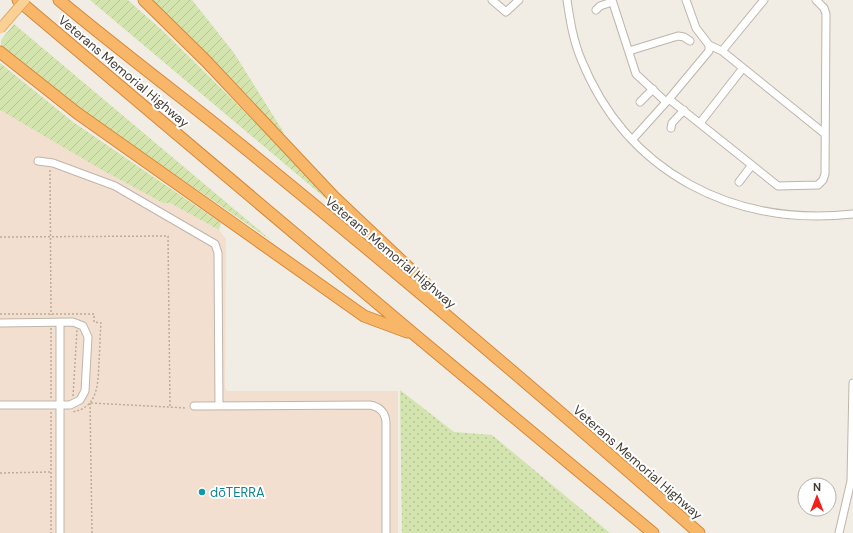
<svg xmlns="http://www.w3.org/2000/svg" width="853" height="533" viewBox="0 0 853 533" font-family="'DM Sans',sans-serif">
	<defs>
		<pattern id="grass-dots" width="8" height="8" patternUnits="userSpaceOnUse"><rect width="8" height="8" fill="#d3e4ae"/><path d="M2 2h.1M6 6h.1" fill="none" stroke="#b6c496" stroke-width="1.8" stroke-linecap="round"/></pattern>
		<pattern id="garden-furrows" width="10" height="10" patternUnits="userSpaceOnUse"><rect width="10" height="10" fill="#d3e4ae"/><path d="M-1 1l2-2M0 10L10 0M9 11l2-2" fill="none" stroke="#b6c496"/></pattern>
	</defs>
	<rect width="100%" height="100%" fill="#f1ece4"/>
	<path fill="#f3dfcf" d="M0,110L102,170L163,203H170L219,230L226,239L225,387L227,391H398V533H0Z"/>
	<path fill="url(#grass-dots)" d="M400,390L454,432L492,435L610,533H402Z"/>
	<path fill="url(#garden-furrows)" d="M90,0H128L164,32L320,186L349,218Z
		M151,0H192L234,53L284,133L282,135C238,90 197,43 151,0Z
		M14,24L272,241L69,102L1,47V40Z
		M0,63L73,122L221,223L219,230L170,203H163L102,170L0,110Z"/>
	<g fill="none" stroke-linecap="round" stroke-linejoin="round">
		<defs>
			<path id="minor" d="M492,0L506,12L519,0
				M567,0C570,20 573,40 581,59C627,173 733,227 853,214
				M612,0L636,74L666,102
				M596,10L600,6L612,2
				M709,45L722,51L825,134
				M629,51L678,36L684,37L690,41
				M722,51L764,0
				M669,99L778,186L818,185L823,180L825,174L826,14L824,8L816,0
				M640,102L653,89
				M700,123L743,68
				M671,128L672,123L684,110
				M632,140L669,99L709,51V45L696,28L686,0
				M38,161L53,163L115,186L215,244L218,253L219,406
				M739,182L752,165
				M60,322V533
				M0,323L73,322L83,326L88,337L85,391L80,400L70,405H0
				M194,406L370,405C380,407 385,412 386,422V533
				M839,533L851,481L853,383"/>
			<path id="highway" d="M18,0L415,335L653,533
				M59,0C112,44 166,85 220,128C382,259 542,395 699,533
				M144,0L206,61L334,197L425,283L434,305
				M0,52L77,113L364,316L407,332"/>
		</defs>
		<use href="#minor" stroke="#bfb5aa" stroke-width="9"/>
		<use href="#highway" stroke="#d68839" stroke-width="13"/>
		<path stroke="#bdac99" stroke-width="1.5" stroke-dasharray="2 2" stroke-linecap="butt" d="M50,170L51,315
			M0,237L168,236L170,408
			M0,314H94V322L101,323C100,335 100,348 99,361C98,382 99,409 71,412
			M51,328V399
			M73,396L77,330
			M90,403L92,533
			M91,403L187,408
			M51,412V533
			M0,473L50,472"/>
		<use href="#minor" stroke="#fff" stroke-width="7"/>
		<use href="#highway" stroke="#f8b668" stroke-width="11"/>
		<defs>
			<path id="major-bridge" d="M0,29L25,0"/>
		</defs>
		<use href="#major-bridge" stroke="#deaa65" stroke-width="11" stroke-linecap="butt"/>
		<use href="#major-bridge" stroke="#fad094" stroke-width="9"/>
	</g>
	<circle fill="#0f9aa8" stroke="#fff" stroke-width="1.5" cx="202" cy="492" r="4"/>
	<g text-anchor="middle" stroke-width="4" stroke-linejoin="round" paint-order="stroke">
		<g font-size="13" fill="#433b34" stroke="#fff">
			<text transform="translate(124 71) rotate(40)" y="5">Veterans Memorial Highway</text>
			<text transform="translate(391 252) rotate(40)" y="5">Veterans Memorial Highway</text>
			<text transform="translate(638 462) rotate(41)" y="5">Veterans Memorial Highway</text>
		</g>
		<g font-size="13" fill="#0d838f" stroke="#fff" text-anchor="start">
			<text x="210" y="497">dōTERRA</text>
		</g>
	</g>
	<g transform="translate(817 497)"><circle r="19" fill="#ffffff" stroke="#b4b1ae"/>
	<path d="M0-3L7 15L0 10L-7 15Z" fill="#f1201b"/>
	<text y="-6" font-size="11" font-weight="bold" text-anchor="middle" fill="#433b34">N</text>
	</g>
</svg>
